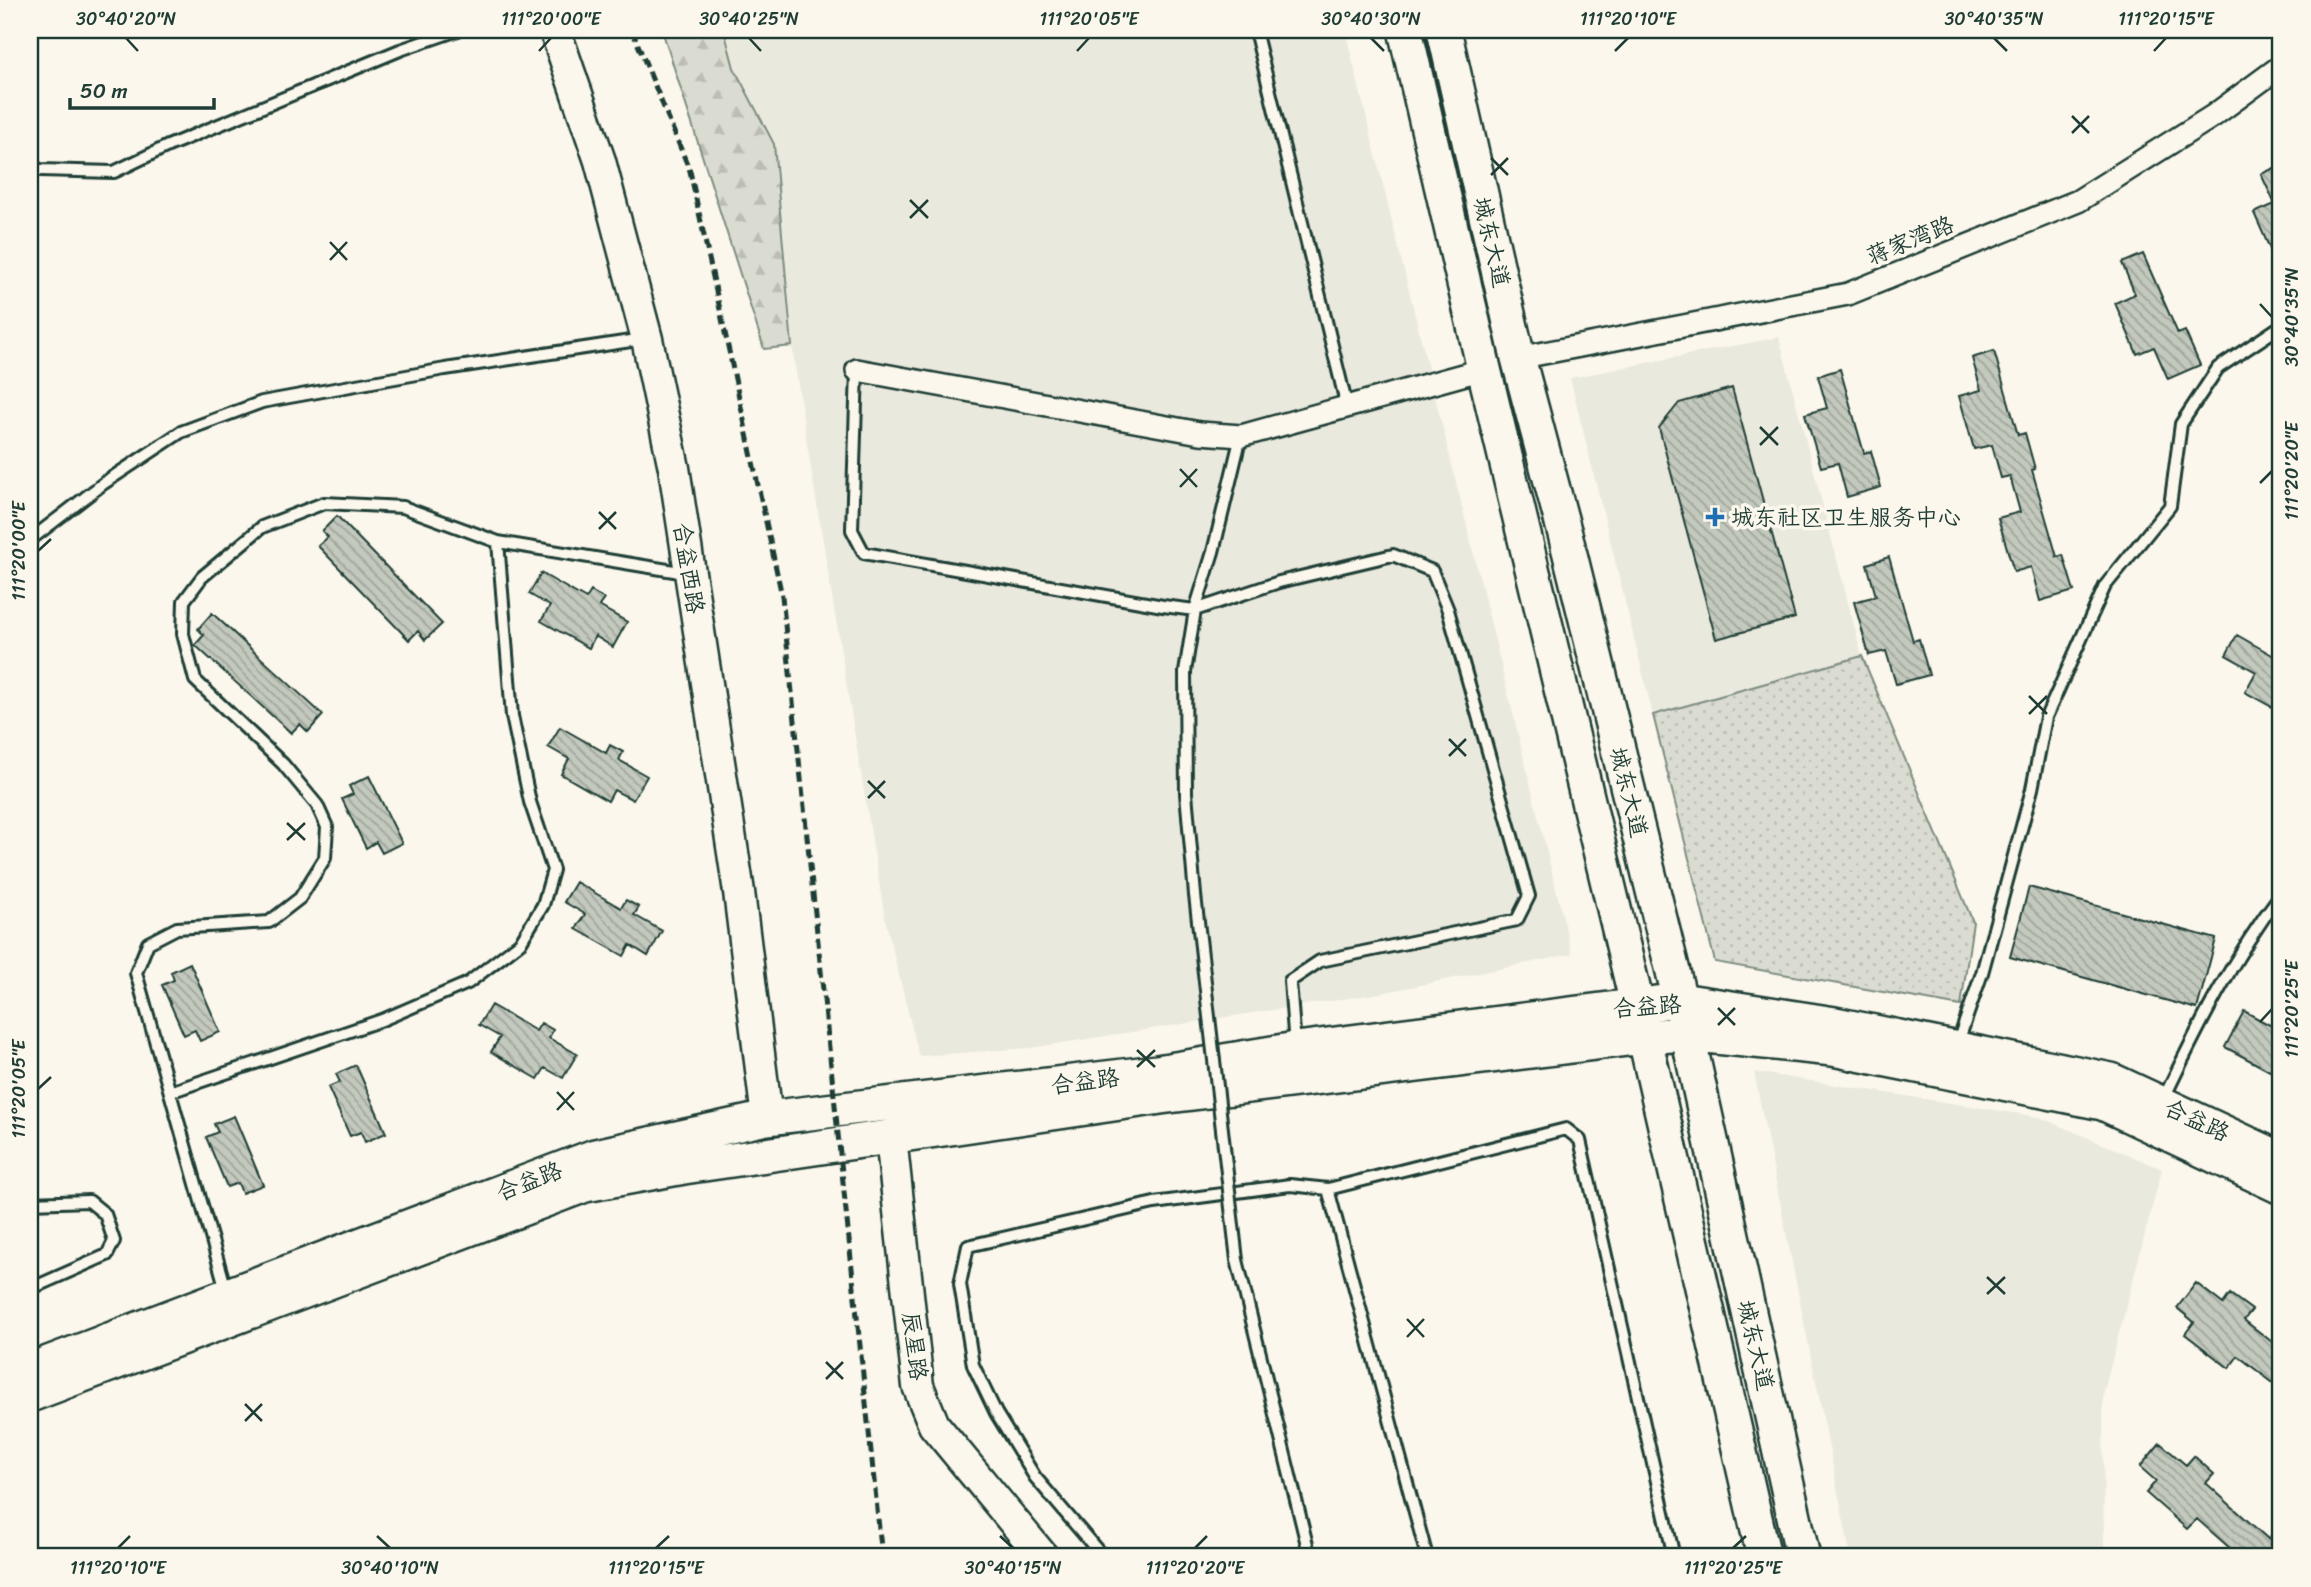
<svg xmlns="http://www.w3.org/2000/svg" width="2311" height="1587" viewBox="0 0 2311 1587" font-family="Sriracha,'LXGW WenKai TC',sans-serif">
	<defs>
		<pattern id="forest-firs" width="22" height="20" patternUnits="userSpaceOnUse" patternTransform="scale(1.75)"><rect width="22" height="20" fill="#dbdcd1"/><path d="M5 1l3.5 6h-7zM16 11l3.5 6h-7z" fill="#bcbeb4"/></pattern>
		<pattern id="park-dots" width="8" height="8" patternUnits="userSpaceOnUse" patternTransform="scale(1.75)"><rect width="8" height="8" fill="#dbdcd1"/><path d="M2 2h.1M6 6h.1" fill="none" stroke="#bcbeb4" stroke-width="1.8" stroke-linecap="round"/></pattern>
		<pattern id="building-back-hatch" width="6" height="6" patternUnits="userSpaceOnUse" patternTransform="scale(1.75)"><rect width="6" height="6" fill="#c4c9be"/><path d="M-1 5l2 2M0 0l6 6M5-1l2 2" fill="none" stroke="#9fa49b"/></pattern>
	</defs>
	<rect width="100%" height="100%" fill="#fbf7ec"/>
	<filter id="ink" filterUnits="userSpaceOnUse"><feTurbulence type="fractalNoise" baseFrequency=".0143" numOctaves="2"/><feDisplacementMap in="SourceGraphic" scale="14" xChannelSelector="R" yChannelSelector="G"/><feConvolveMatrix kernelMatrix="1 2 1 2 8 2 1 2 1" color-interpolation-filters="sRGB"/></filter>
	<g filter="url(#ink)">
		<path fill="#eae9de" d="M724,30H1345L1572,954L1381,993L1030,1048L919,1056L885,919L807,444L792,346L774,144L734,68Z
			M1779,337L1862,656L1653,715L1570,378Z
			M1754,1072L2039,1117L2162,1169L2103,1395L2104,1557H1851Z"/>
		<path fill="url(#forest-firs)" stroke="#7d8c82" stroke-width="2" d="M662,30H724L734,68L774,144L792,346L764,349Z"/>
		<path fill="url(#park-dots)" stroke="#7d8c82" stroke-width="2" d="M1862,656L1973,922L1961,1006L1715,962L1653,715Z"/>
		<path fill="url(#building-back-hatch)" stroke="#1f3d34" stroke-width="2" d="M2281,165V274L2254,213L2275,204L2261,174Z
			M2143,254L2178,334L2185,331L2200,365L2168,379L2154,347L2137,354L2115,303L2135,294L2122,263Z
			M1994,351L2018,435L2025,433L2035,469L2032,470L2057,557L2063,555L2074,591L2040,601L2031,567L2014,572L1998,518L2020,512L2010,476L2001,478L1992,445L1974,449L1959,396L1981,390L1972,358Z
			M1840,369L1864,453L1871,451L1881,487L1847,497L1838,463L1821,467L1805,414L1827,408L1818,376Z
			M1732,388L1795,618L1716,639L1659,428L1679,403Z
			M337,516L442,624L425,640L418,631L409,640L318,546L328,537L322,531Z
			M1889,557L1913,641L1919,639L1929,675L1896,684L1886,651L1869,655L1854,602L1876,596L1867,564Z
			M541,573L586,599L591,591L604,599L599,606L627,622L613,647L595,636L589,648L541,621L550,606L529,594Z
			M212,613L323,715L308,732L300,724L291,733L195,645L204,635L198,629Z
			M2237,635L2281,660V712L2245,692L2256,672L2226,655Z
			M560,727L606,753L610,745L623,752L619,760L647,776L633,800L614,790L608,801L561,774L569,759L548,747Z
			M369,776L402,843L382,853L376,842L366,848L342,799L353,794L349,786Z
			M576,882L621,908L626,900L639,907L634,915L662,931L648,956L630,945L624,956L576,929L585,914L564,902Z
			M2029,887L2216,939L2197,1009L2010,957Z
			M190,963L220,1032L200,1041L195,1030L184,1035L162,985L174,980L171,972Z
			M491,1005L536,1031L541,1023L553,1030L549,1038L577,1054L563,1078L545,1068L538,1079L491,1052L500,1037L479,1025Z
			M2244,1011L2281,1031V1077L2225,1047Z
			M356,1065L386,1133L365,1142L361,1132L350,1136L328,1087L340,1082L336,1074Z
			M234,1116L263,1185L242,1193L238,1183L227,1187L206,1137L218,1132L214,1124Z
			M2196,1283L2223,1304L2230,1294L2252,1310L2244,1320L2281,1349V1389L2238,1356L2229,1368L2185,1334L2194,1322L2177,1308Z
			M2160,1443L2186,1465L2194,1456L2214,1474L2206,1483L2268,1539L2281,1525V1557H2240L2197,1519L2187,1529L2146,1493L2156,1481L2140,1467Z"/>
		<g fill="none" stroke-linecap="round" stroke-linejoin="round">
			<defs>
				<path id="lane" d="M1255,30L1347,407
					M30,164L40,170L114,172L168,146L400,50L458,30
					M857,370L852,530L864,553L1163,606L1195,610L1279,582L1393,555L1432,571L1448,610L1529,896L1517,920L1320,961L1290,981L1295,1046
					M30,540L104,483L181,432L262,402L445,369L644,339
					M1195,895L1186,793L1185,672L1195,610L1213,552L1241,436
					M1957,1045L1982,973L2032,789L2046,717L2105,586L2170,506L2181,424L2218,368L2281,326
					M170,1092L382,1020L468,983L520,943L543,905L553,870L530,802L512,716L498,542
					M2163,1100C2197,1029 2233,957 2281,894
					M1328,1189L1427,1557
					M30,1203L89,1201L105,1214L114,1241L107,1255L30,1289
					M1237,1260L1310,1557
					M227,1293L136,973L148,943L177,928L269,922L300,898L325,858L327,827L317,805L283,764L195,680L183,634L184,601L202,577L262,527L324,503L403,507L498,542L686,573
					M1103,1557L1035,1477L996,1413L973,1365L960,1284L968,1246L1154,1203L1290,1185L1328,1189L1566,1129L1580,1140L1674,1557"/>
				<path id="street" d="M1518,358L1848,294L2078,201L2213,116L2281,66
					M857,370L1200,433L1241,436L1484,369"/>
				<path id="secondary" d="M555,30L600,161L647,339L674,468L739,892L767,1118
					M891,1137L918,1386L934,1425L1043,1557"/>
				<path id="primary" d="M1405,30L1484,369L1637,1004L1764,1557
					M1444,30L1518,358L1565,534L1680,1000L1803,1557
					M30,1370L595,1156L767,1118L1157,1072L1296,1049L1680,1000L1835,1024L2111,1080L2281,1159
					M30,1395L585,1185L684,1167L1161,1097L1644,1037L1686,1034L1833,1049L2103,1103L2281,1187"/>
			</defs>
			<use href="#lane" stroke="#1f3d34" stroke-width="16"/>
			<use href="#street" stroke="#1f3d34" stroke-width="26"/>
			<use href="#secondary" stroke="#1f3d34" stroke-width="35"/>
			<use href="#primary" stroke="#1f3d34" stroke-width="38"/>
			<use href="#lane" stroke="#fbf7ec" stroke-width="10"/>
			<use href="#street" stroke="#fbf7ec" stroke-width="21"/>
			<use href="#secondary" stroke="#fbf7ec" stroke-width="30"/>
			<use href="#primary" stroke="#fbf7ec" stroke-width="33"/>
			<path stroke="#1f3d34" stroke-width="5" stroke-dasharray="10 5" stroke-linecap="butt" d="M632,30L690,171L782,596L882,1557"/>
			<defs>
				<path id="lane-bridge" d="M1195,895L1237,1260"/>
			</defs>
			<use href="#lane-bridge" stroke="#1f3d34" stroke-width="16" stroke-linecap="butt"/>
			<use href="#lane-bridge" stroke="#fbf7ec" stroke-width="10"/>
		</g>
	</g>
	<path fill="none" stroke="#1f3d34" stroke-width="2.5" d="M126,38L138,51M749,38L761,51M1371,38L1384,51M1994,38L2007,51M539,51L551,38M1077,51L1089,38M1615,51L1628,38M2154,51L2166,38M2072,116L2089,133M2072,133L2089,116M1491,158L1508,175M1491,175L1508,158M910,200L928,218M910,218L928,200M330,242L347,260M330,260L347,242M2260,304L2272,317M1760,427L1778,445M1760,445L1778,427M1180,469L1197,487M2260,483L2272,471M1180,487L1197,469M599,512L616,529M599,529L616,512M38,551L51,539M2029,696L2047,714M2029,714L2047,696M1449,739L1466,756M1449,756L1466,739M868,781L885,798M868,798L885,781M287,823L305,840M287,840L305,823M1718,1008L1735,1025M2260,1022L2272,1009M1718,1025L1735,1008M1137,1050L1155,1067M1137,1067L1155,1050M38,1089L51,1077M557,1092L574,1110M557,1110L574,1092M1987,1277L2005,1294M1987,1294L2005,1277M1407,1319L1424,1337M1407,1337L1424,1319M826,1362L843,1379M826,1379L843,1362M245,1404L262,1421M245,1421L262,1404M377,1536L390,1548M1000,1536L1013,1548M118,1548L130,1536M656,1548L669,1536M1195,1548L1207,1536M1733,1548L1746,1536"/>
	<path fill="#1f6fb2" stroke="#fbf7ec" stroke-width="2.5" d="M1711.5 506.5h7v7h7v7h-7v7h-7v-7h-7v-7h7z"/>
	<g text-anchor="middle" stroke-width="7" stroke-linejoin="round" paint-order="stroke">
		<g font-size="23" fill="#1f3d34" stroke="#fbf7ec">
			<text transform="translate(1910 240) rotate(-22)" y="8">蒋家湾路</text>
			<text transform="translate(1492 242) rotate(77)" y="8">城东大道</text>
			<text transform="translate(689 568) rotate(81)" y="8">合益西路</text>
			<text transform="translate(1629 792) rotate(76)" y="8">城东大道</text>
			<text transform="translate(1647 1006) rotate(-4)" y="8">合益路</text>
			<text transform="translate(1085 1081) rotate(-7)" y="8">合益路</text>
			<text transform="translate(2197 1120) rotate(25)" y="8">合益路</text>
			<text transform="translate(529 1181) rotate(-21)" y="8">合益路</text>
			<text transform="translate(1756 1345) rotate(77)" y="8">城东大道</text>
			<text transform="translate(915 1346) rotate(83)" y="8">辰星路</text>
		</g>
		<g font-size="23" fill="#1f3d34" stroke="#fbf7ec" text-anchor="start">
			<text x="1731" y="525">城东社区卫生服务中心</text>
		</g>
	</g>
	<rect width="2311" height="1587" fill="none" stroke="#fbf7ec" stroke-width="77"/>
	<path d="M70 98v10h144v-10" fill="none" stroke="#1f3d34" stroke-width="3.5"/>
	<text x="80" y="98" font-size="21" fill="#1f3d34" stroke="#fbf7ec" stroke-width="5" paint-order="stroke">50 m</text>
	<rect x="38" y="38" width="2234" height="1510" fill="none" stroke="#1f3d34" stroke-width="2.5"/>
	<g font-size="18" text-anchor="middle" fill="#1f3d34">
		<text x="126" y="25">30°40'20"N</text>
		<text x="551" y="25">111°20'00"E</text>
		<text x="749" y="25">30°40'25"N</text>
		<text x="1089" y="25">111°20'05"E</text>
		<text x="1371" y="25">30°40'30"N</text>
		<text x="1628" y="25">111°20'10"E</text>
		<text x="1994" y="25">30°40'35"N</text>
		<text x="2166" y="25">111°20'15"E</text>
		<text transform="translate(2292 317) rotate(-90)" y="6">30°40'35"N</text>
		<text transform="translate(2292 471) rotate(-90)" y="6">111°20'20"E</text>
		<text transform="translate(19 551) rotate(-90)" y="6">111°20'00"E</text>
		<text transform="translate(2292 1009) rotate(-90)" y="6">111°20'25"E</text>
		<text transform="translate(19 1089) rotate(-90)" y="6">111°20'05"E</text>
		<text x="118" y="1574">111°20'10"E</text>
		<text x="390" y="1574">30°40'10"N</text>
		<text x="656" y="1574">111°20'15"E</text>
		<text x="1013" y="1574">30°40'15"N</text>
		<text x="1195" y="1574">111°20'20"E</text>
		<text x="1733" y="1574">111°20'25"E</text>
	</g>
</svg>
